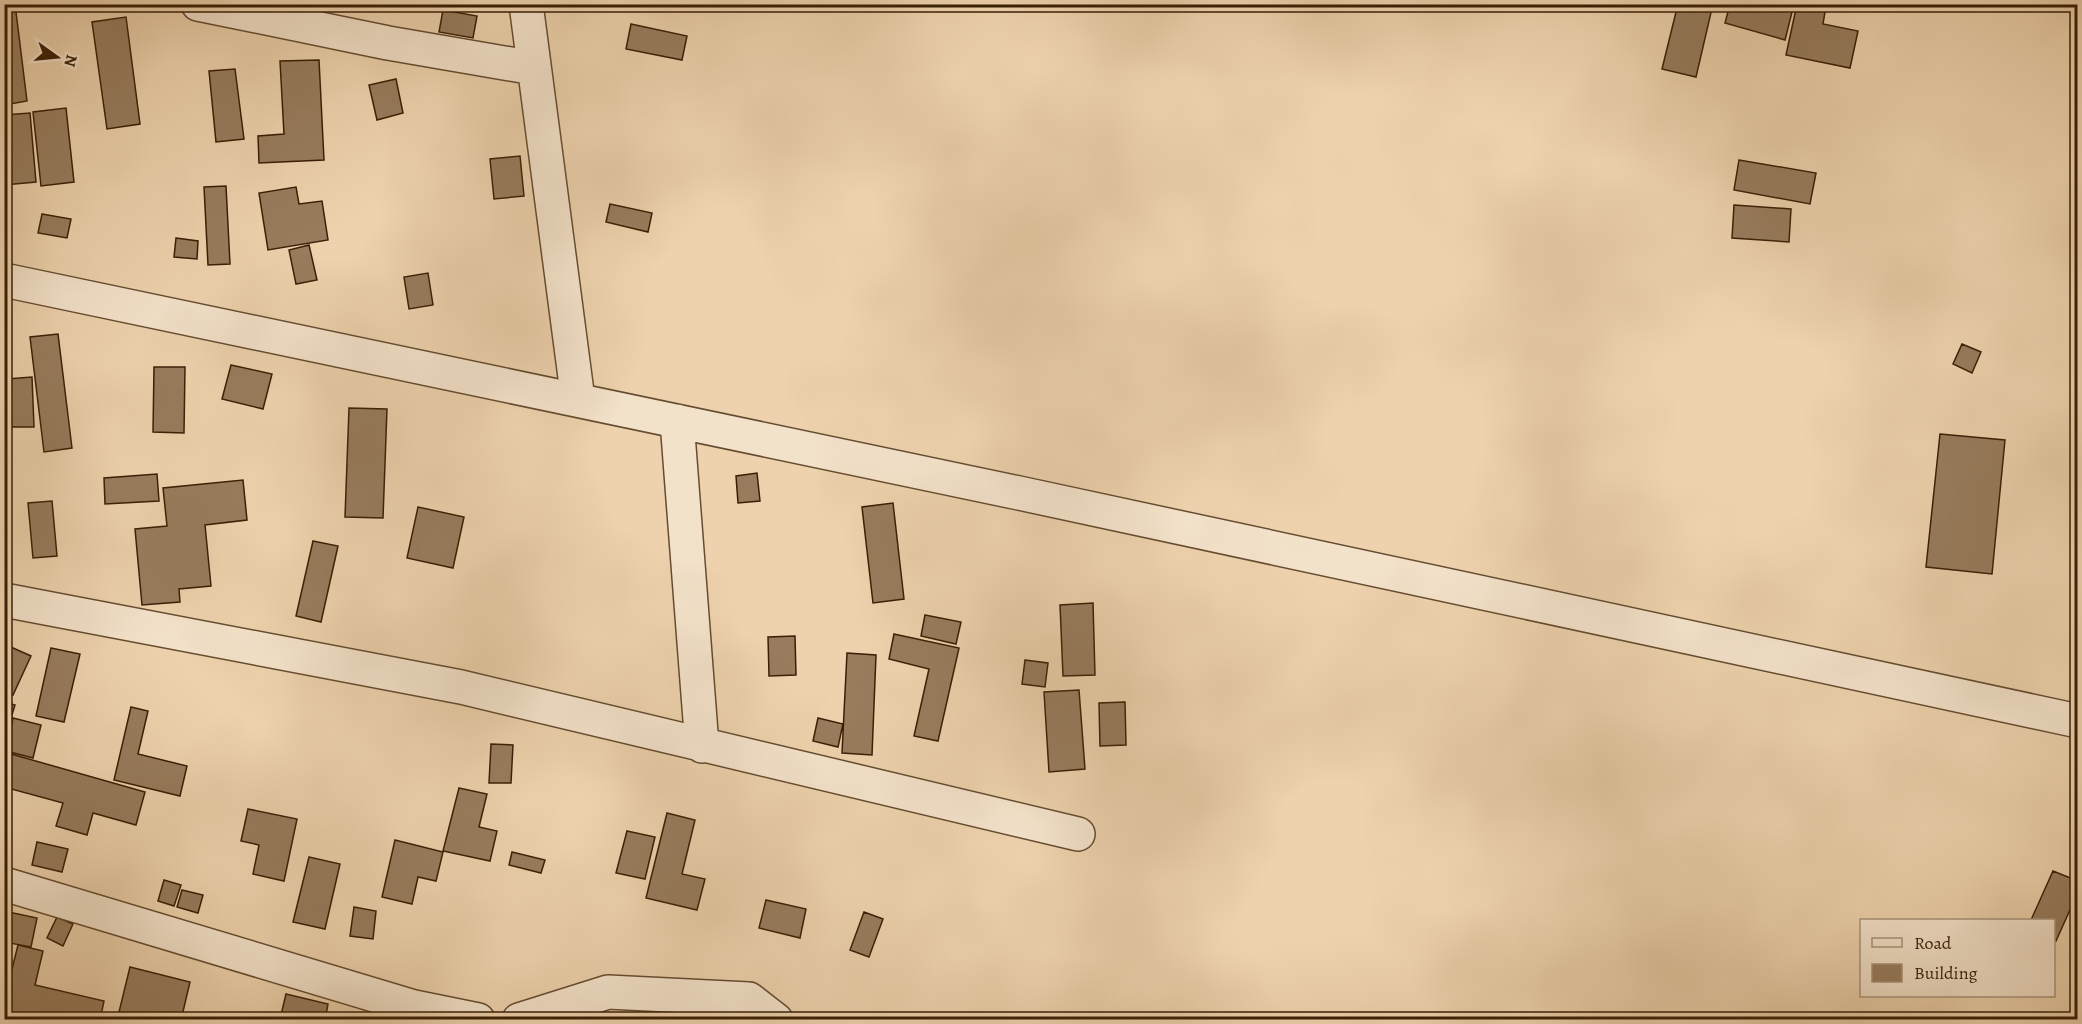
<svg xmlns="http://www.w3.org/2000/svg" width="2082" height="1024" viewBox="0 0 2082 1024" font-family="Alegreya,serif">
	<rect width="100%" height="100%" fill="#edd2ad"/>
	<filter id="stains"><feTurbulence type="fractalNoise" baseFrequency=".00333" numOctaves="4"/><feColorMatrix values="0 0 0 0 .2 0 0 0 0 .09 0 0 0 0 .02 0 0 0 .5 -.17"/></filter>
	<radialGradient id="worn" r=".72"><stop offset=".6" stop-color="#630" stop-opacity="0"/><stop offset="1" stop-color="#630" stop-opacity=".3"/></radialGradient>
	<path fill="#977c5d" stroke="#391f06" stroke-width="1.5" d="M4,4H15L27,101L4,105Z
		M1678,4H1713L1696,77L1662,69Z
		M1730,4H1794L1785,40L1725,23Z
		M1797,4L1826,6L1823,24L1858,31L1850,68L1786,55Z
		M443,10L477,16L473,38L439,32Z
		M126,17L140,124L107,129L92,22Z
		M631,24L687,36L682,60L626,49Z
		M319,60L324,160L259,163L258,136L284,134L280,61Z
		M235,69L244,139L216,142L209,71Z
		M396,79L403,113L377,120L369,85Z
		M66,108L74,182L41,186L33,112Z
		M30,113L36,182L4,185V115Z
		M520,156L524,196L494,199L490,159Z
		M1739,160L1816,173L1810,204L1734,190Z
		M226,186L230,264L208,265L204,187Z
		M296,187L299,204L322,201L328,240L268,250L259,193Z
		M610,204L652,213L648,232L606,222Z
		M1734,205L1791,209L1789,242L1732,238Z
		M42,214L71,219L67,238L38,233Z
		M176,238L198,241L197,259L174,257Z
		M309,245L317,280L296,284L289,250Z
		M428,273L433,305L409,309L404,277Z
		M58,334L72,448L44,452L30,337Z
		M1962,344L1981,352L1972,373L1953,364Z
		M231,365L272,374L263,409L222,399Z
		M154,367H185L184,433L153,432Z
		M32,377L34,427H9L7,379Z
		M349,408L387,409L383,518L345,517Z
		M1940,434L2005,440L1992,574L1926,567Z
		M757,473L760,501L738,503L736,476Z
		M157,474L159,501L105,504L104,478Z
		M243,480L247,520L205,525L211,586L179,589L180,602L142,605L135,529L167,526L163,488Z
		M52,501L57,556L33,558L28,503Z
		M893,503L904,599L873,603L862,507Z
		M418,507L464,517L453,568L407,558Z
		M313,541L338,546L321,622L296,616Z
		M1093,603L1095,675L1063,676L1060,605Z
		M925,615L961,622L956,644L921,636Z
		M894,634L959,648L938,741L914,736L929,669L889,659Z
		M795,636L796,675L769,676L768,637Z
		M4,644L31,656L13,695L4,691Z
		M51,648L80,654L64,722L36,716Z
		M847,653L876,655L872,755L842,753Z
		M1025,660L1048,663L1045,687L1022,684Z
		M1079,690L1085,769L1049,772L1044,692Z
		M4,702L15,705L4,741Z
		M1125,702L1126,745L1100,746L1099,703Z
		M131,707L148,711L138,754L187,766L180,796L114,780Z
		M13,718L41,725L33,758L6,751Z
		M818,718L843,724L838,747L813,741Z
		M491,744L513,745L511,783H489Z
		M4,752L145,792L136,825L93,813L87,835L56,826L63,803L4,787Z
		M459,788L487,794L479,827L497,831L490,861L443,851Z
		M248,809L297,819L284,881L253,874L259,845L241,841Z
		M667,813L695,820L682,874L705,879L697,910L646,898Z
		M627,831L655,837L645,879L616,873Z
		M395,840L443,852L436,881L418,877L412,904L382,897Z
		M37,842L68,849L62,872L32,865Z
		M512,852L545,860L541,873L509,865Z
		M309,857L340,864L325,929L293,922Z
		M2053,871L2078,881V892L2056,941L2054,940V920H2031Z
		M164,880L181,885L174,906L158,901Z
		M182,890L203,895L198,913L177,907Z
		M766,900L806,909L800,938L759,928Z
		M354,907L376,911L373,939L350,936Z
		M4,911L37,918L31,947L4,942Z
		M864,912L883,919L869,957L850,950Z
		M57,917L73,924L63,946L47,938Z
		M18,945L43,951L35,985L104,1001L100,1020H4V1001Z
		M130,967L190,982L181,1020H150L119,1012Z
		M286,994L328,1004L325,1020H300L281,1015Z"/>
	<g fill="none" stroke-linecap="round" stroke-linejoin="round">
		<defs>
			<path id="minor" d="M198,4L388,43L534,68
				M526,4L578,400
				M4,280L1019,493L2078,721
				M677,421L702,746
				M4,600L461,687L1078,834
				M4,884L414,1007L478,1020
				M519,1020L608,992L749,999L776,1020"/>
		</defs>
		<use href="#minor" stroke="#664c30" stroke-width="36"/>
		<use href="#minor" stroke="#f3e2ca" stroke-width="33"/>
	</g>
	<rect width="2082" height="1024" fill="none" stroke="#edd2ad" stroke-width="24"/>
	<rect x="6" y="6" width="2070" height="1012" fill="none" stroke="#391f06" stroke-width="3"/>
	<rect x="12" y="12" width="2058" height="1000" fill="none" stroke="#391f06" stroke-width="1.5"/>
	<rect x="1860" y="919" width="195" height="78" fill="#f3e2ca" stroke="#a9947c" stroke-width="1.5"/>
	<rect x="1872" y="938" width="30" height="9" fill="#f3e2ca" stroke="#a9947c" stroke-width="1.5"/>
	<text x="1914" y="949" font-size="18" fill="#391f06">Road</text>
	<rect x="1872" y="964" width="30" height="18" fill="#977c5d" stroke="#a9947c" stroke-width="1.5"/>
	<text x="1914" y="979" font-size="18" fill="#391f06">Building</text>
	<g transform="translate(57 57) rotate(105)" stroke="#f3e2ca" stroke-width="4.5" paint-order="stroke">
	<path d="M0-4.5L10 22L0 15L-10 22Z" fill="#391f06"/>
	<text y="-9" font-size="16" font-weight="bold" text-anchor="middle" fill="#391f06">N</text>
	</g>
	<rect width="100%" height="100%" filter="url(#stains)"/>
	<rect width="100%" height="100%" fill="url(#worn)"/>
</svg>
